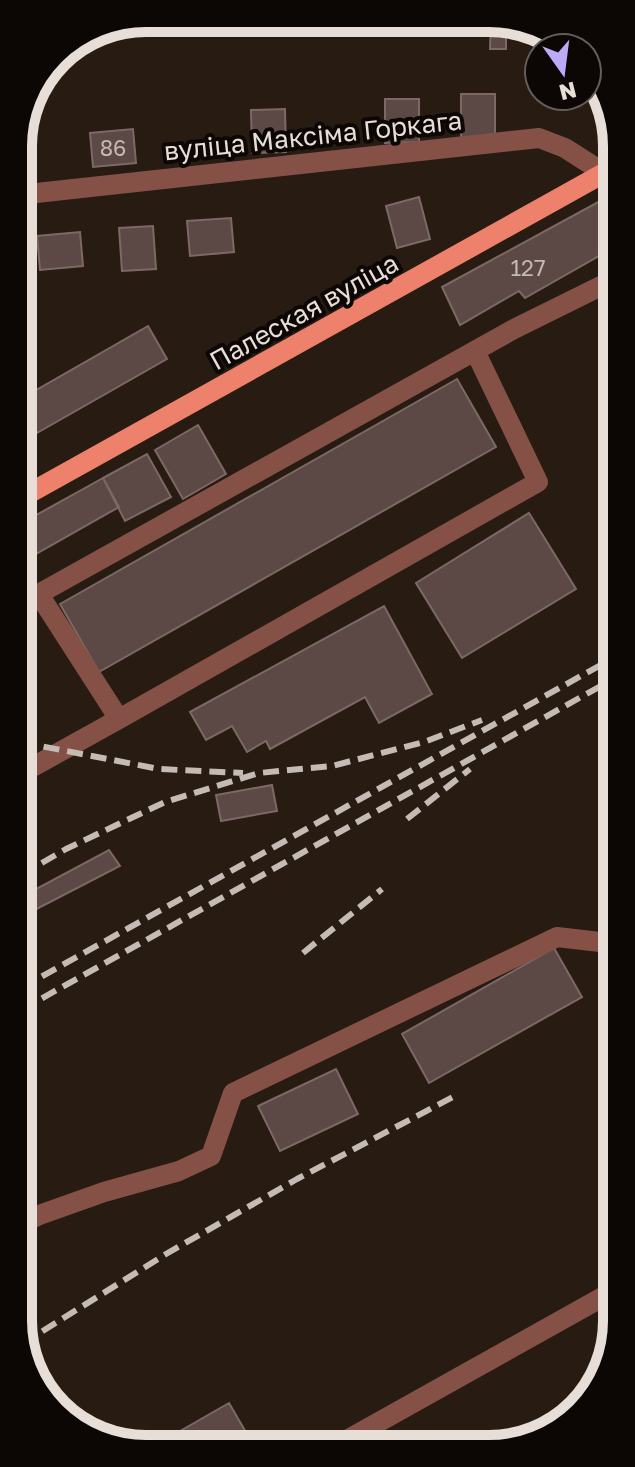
<svg xmlns="http://www.w3.org/2000/svg" width="635" height="1467" viewBox="0 0 635 1467" font-family="'Golos Text',sans-serif">
	<rect width="100%" height="100%" fill="#271b12"/>
	<path fill="#5c4946" stroke="#7c6865" stroke-width="2" d="M491,20L514,21L534,31V37H506V49H490Z
		M461,94H495V137H461Z
		M385,99H419V142L385,143Z
		M285,109L286,152L252,153L251,110Z
		M133,129L136,163L93,167L90,133Z
		M613,194V248L525,298L519,291L460,325L442,287Z
		M419,197L430,239L397,248L386,206Z
		M231,218L234,252L190,256L187,221Z
		M153,226L156,269L122,271L119,228Z
		M80,232L83,266L40,270L37,236Z
		M613,321L614,356L608,353L602,342L604,330Z
		M148,326L167,359L37,433L19,400Z
		M457,379L496,447L99,672L60,604Z
		M198,425L226,474L183,499L155,450Z
		M147,454L171,497L125,521L103,478Z
		M103,478L119,507L20,563V524Z
		M529,513L576,589L462,658L416,583Z
		M384,606L432,694L379,723L365,697L270,749L266,741L247,752L232,726L206,740L190,712Z
		M272,785L277,811L221,821L216,795Z
		M109,850L120,866L21,917V897Z
		M554,948L582,997L429,1083L402,1034Z
		M336,1069L358,1114L280,1151L258,1106Z
		M229,1403L254,1446H154Z"/>
	<g fill="none" stroke-linecap="round" stroke-linejoin="round">
		<path stroke="#855146" stroke-width="20" d="M18,195L539,138L565,148L604,173
			M20,593L35,596L514,329L613,280
			M38,593L119,719L538,482L475,351
			M20,774L119,719
			M22,1223L42,1214L104,1192L179,1171L211,1156L233,1093L557,937L600,942L615,934
			M336,1446L617,1289"/>
		<path stroke="#ee816b" stroke-width="20" d="M19,499L613,168"/>
		<path stroke="#c5bbb5" stroke-width="6" stroke-dasharray="16 8" stroke-linecap="butt" d="M20,742L159,769L243,773
			M407,819L470,769
			M21,875L66,849L165,802L259,773L332,766L424,742L482,720
			M303,953L382,889
			M21,988L615,657
			M21,1010L615,678
			M22,1344L166,1254L297,1179L453,1097"/>
	</g>
	<g text-anchor="middle" stroke-width="8" stroke-linejoin="round" paint-order="stroke">
		<g font-size="22" fill="#c4b9b4">
			<text x="113" y="156">86</text>
			<text x="528" y="276">127</text>
		</g>
		<g font-size="26" fill="#e7ded8" stroke="#0c0704">
			<text transform="translate(313 136) rotate(-6)" y="9">вуліца Максіма Горкага</text>
			<text transform="translate(304 312) rotate(-29)" y="9">Палеская вуліца</text>
		</g>
	</g>
	<path d="M0 0H635V1467H0ZM146 32H489A114 114 0 0 1 603 146V1321A114 114 0 0 1 489 1435H146A114 114 0 0 1 32 1321V146A114 114 0 0 1 146 32Z" fill="#0c0704" fill-rule="evenodd"/>
	<path fill="none" stroke="#e7ded8" stroke-width="10" d="M146 32H489A114 114 0 0 1 603 146V1321A114 114 0 0 1 489 1435H146A114 114 0 0 1 32 1321V146A114 114 0 0 1 146 32Z"/>
	<g transform="translate(563 72) rotate(166)"><circle r="38" fill="#0c0704" stroke="#645d59" stroke-width="2"/>
	<path d="M0-6L14 30L0 20L-14 30Z" fill="#bcaaf6"/>
	<text y="-12" font-size="22" font-weight="bold" text-anchor="middle" fill="#e7ded8">N</text>
	</g>
</svg>
